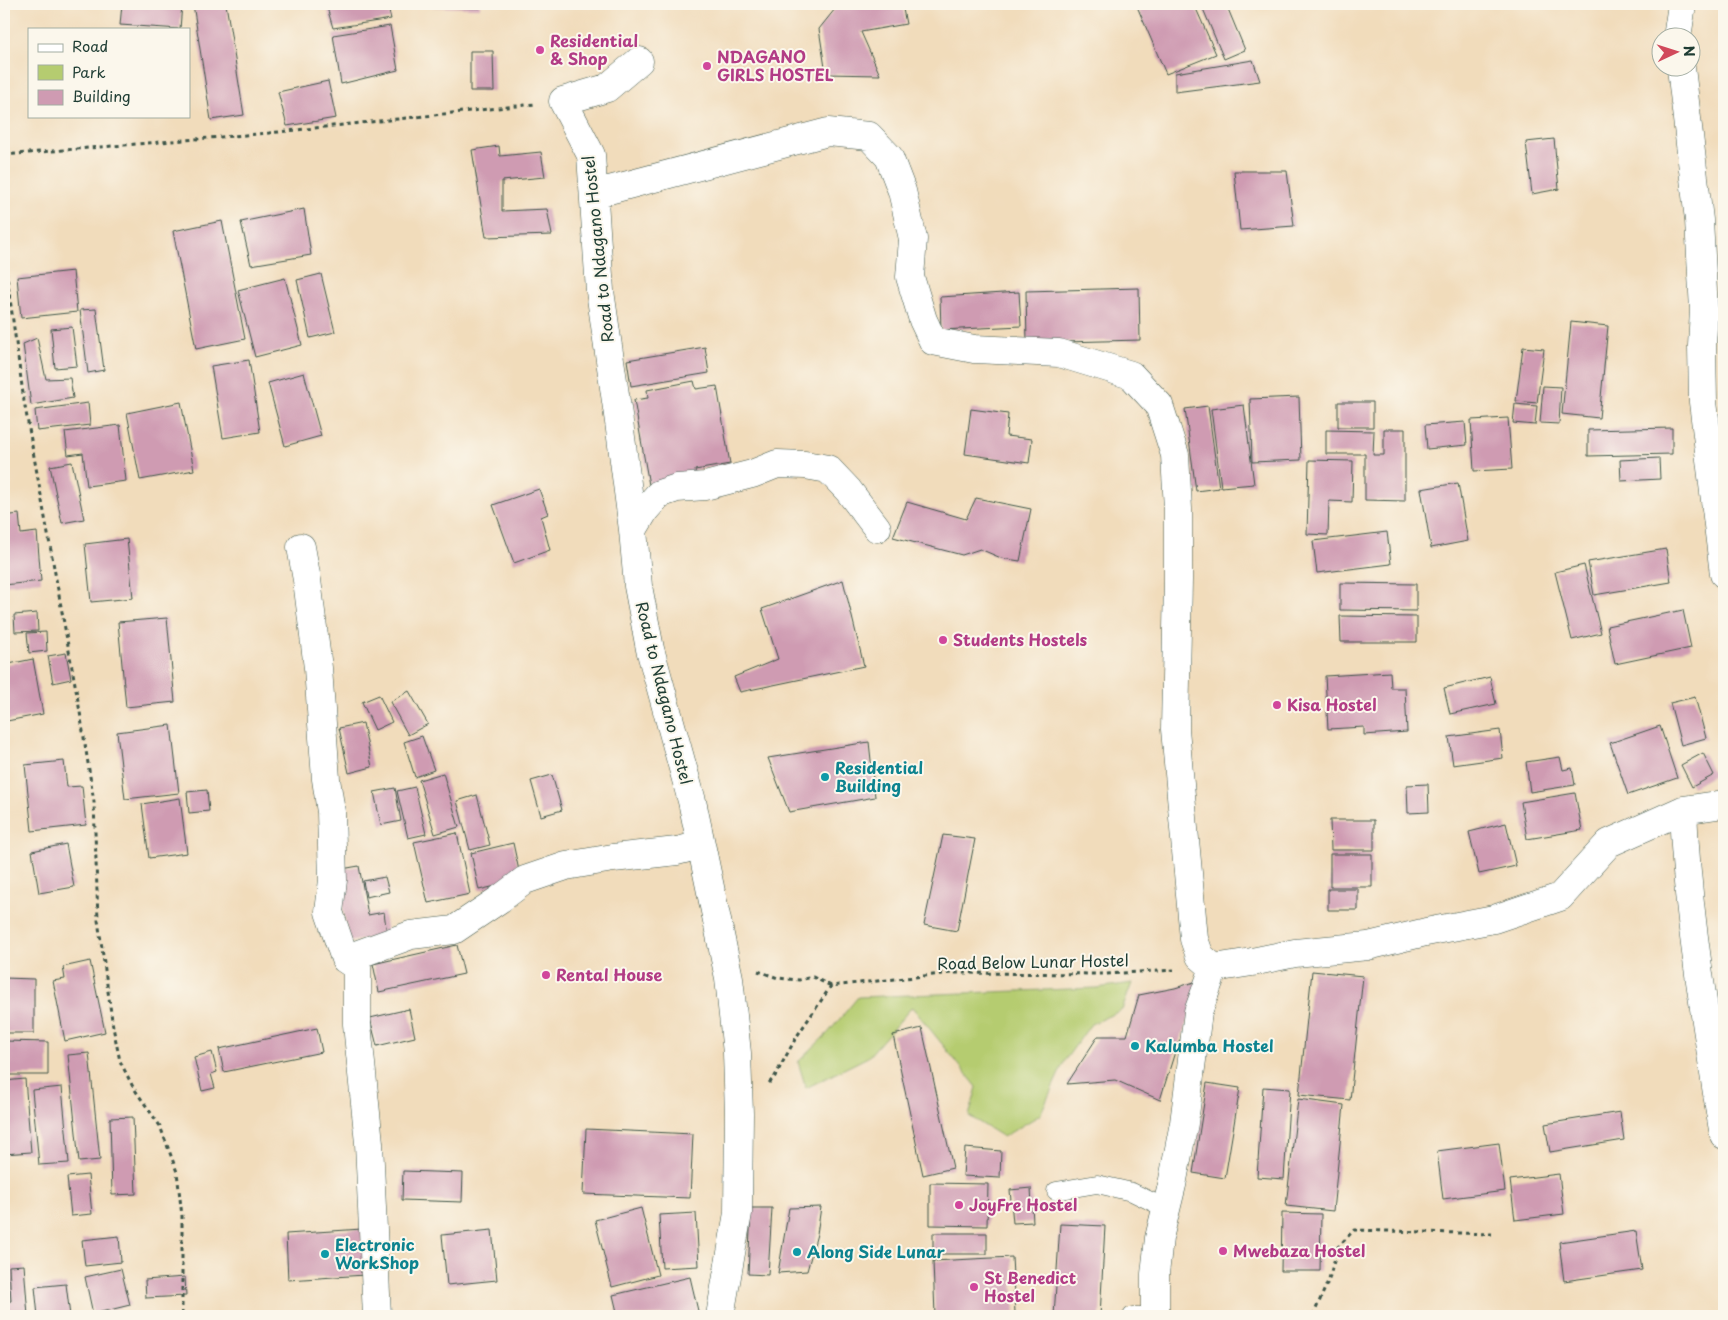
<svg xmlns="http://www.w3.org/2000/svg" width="1728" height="1320" viewBox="0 0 1728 1320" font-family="'Playpen Sans',sans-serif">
	<rect width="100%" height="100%" fill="#fbf7ec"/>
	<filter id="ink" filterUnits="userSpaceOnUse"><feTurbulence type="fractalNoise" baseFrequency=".02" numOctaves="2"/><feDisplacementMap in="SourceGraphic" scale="10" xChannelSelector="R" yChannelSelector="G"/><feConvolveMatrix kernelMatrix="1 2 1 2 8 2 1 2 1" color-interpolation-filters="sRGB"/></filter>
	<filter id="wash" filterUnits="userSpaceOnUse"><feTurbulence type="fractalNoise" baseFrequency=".0096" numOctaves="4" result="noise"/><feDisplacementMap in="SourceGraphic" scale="20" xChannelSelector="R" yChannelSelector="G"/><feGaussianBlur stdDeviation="1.12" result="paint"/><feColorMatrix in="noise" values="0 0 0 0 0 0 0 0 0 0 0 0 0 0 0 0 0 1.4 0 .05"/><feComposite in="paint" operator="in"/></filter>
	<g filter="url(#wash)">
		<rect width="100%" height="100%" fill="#f1dcbb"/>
		<path fill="#b5cc70" stroke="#6a8452" d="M1132,983L1122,1010L1091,1024L1065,1060L1040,1115L1003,1137L969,1116L977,1087L912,1007L868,1057L806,1088L798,1062L828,1033L858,997L1097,988Z"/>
		<g id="blocks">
			<path fill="#cf9bb2" d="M122,4H182L180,29L120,25Z
				M193,4H226L244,115L211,120Z
				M326,4H387L391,19L333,28Z
				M430,4H480V8L430,7Z
				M839,4H902L906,24L861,32L880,75L826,74L819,29Z
				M1136,4H1194L1216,54L1166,74Z
				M1201,4H1226L1245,50L1224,59Z
				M390,26L398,70L341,84L333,35Z
				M470,51H493L494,91H470Z
				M1253,60L1260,81L1175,92V73Z
				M328,81L336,118L287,126L278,92Z
				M1554,139L1559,189L1532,194L1526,142Z
				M499,146L500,156L541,152L545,177L502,181V211L547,209L552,235L486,237L472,150Z
				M1234,171H1287L1294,226L1240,230Z
				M304,209L311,255L251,265L241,222Z
				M222,221L245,339L196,349L173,231Z
				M73,271L77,312L21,318L17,277Z
				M321,274L335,332L310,338L297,280Z
				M285,278L302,345L255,357L238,290Z
				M1139,288L1140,340L1027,343L1026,291Z
				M1019,292L1021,326L941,330L940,297Z
				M96,309L104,370L88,373L80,310Z
				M1571,322L1608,326L1599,418L1562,414Z
				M72,327L77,366L55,368L51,329Z
				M37,338L46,379L70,378L73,398L31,405L23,344Z
				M705,347L709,373L631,386L627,360Z
				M1523,347L1544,349L1537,403L1516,401Z
				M249,360L260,432L223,438L211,366Z
				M304,373L321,436L285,446L268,383Z
				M694,381L696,389L717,386L730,464L695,470L696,476L649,485L634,400L648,398L647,390Z
				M1543,386L1561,387L1559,424L1540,423Z
				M1299,397L1301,460L1252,462L1250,399Z
				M181,402L194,470L140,480L127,413Z
				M1338,402H1373V427H1338Z
				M88,403L90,425L37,431L35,410Z
				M1515,404L1537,406L1535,425L1513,423Z
				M1244,405L1254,484L1221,487L1211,409Z
				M1208,406L1219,488L1196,491L1185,409Z
				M971,409L1008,414L1006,436L1032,439L1029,463L965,454Z
				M1508,418L1512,469L1474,471L1471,420Z
				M1465,422L1467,445L1427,449L1425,425Z
				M120,425L126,481L87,486L83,453L68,455L65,432Z
				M1672,428V454L1588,456V430Z
				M1384,429H1405V501L1365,500V454H1326V430L1374,431L1373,455H1384Z
				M1659,458L1660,479L1621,481L1620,460Z
				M1309,460L1353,461L1352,502L1329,501L1328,535L1307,534Z
				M72,462L84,519L62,523L50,466Z
				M1458,483L1468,541L1431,548L1421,489Z
				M539,489L548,514L541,517L550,550L514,563L493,505Z
				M976,498L1031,509L1020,561L1001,558L980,549L962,555L893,537L907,502L966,519Z
				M19,514L21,534L37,532L41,581L4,585V516Z
				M1387,532L1391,564L1317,573L1313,541Z
				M127,539L133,598L91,602L85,544Z
				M1666,549L1671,582L1594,595L1588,562Z
				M1584,565L1601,633L1572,640L1555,572Z
				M843,580L864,666L740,692L734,677L778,659L762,609Z
				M1340,583L1416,584V611L1340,610Z
				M1683,610L1691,648L1615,664L1607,626Z
				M4,612H6L8,641H4Z
				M37,613L38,631L15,632L14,615Z
				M1340,616L1417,617V642H1341Z
				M167,618L175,702L126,707L118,622Z
				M46,632L47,651L29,653L27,633Z
				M66,653L71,679L53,683L48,656Z
				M33,659L43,714L7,721L4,701V665Z
				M1390,672L1391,688H1405L1407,732L1364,735V727L1328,729L1325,676Z
				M1490,677L1496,704L1450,714L1444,688Z
				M409,691L428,724L408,735L390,702Z
				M379,695L392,722L375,730L362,702Z
				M1695,697L1706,738L1681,745L1670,703Z
				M363,723L372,767L349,773L339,728Z
				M171,725L179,793L125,799L117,732Z
				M1660,726L1677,778L1628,795L1610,743Z
				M1500,730L1503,758L1453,765L1449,737Z
				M422,736L434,770L415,777L404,742Z
				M869,742L875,797L789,812L768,758Z
				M1703,753L1714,775L1692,787L1681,765Z
				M1560,757L1563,770L1572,768L1575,785L1530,792L1526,762Z
				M64,761L67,787L82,786L86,825L32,831L25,765Z
				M443,773L459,827L435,834L419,780Z
				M552,775L562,810L541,816L531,781Z
				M1428,784L1429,812L1408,813L1407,785Z
				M415,787L426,834L408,838L397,791Z
				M395,788L401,821L381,825L374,792Z
				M207,790L209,811L189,813L187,792Z
				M1575,793L1582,830L1527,839L1521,802Z
				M477,795L490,845L470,850L457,801Z
				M180,798L187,853L149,858L142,804Z
				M1330,820H1374V850H1331Z
				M1506,823L1516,866L1479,874L1469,832Z
				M457,833L470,894L428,903L414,842Z
				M943,835L975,839L957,931L924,925Z
				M513,843L521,880L479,890L471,853Z
				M66,844L74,887L39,893L32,851Z
				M1330,854H1372V887H1330Z
				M359,866L368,915L384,912L387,935L349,942L336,870Z
				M385,877L389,892L366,897L363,881Z
				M1328,889H1358V910H1328Z
				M457,945L464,974L379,992L373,964Z
				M90,961L105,1032L65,1041L53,981L65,979L63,967Z
				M1312,971L1363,976L1350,1100L1299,1095Z
				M4,978L34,979V1033H4Z
				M1204,979L1174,1055L1160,1100L1115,1080L1067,1084L1098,1036H1127L1139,995L1175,988Z
				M409,1009L415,1037L377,1046L370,1018Z
				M317,1028L322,1052L224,1072L219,1049Z
				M922,1028L953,1168L923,1175L893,1035Z
				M4,1041L48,1042V1075H4Z
				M212,1052L217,1072L211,1074L215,1088L202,1091L194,1057Z
				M89,1053L100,1160L79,1162L68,1055Z
				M25,1079L31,1152L4,1154V1081Z
				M1207,1083L1240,1088L1225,1178L1193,1173Z
				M62,1087L69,1163L39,1165L32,1090Z
				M1263,1087L1290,1089L1284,1179L1257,1177Z
				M1298,1099L1344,1105L1333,1211L1286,1206Z
				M1620,1112L1624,1140L1550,1152L1545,1124Z
				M133,1117L136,1194L112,1195L110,1118Z
				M586,1129L693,1134L690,1198L583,1194Z
				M1499,1143L1505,1191L1443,1199L1437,1151Z
				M965,1148L1001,1151L1000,1178L963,1176Z
				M403,1171L463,1173L462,1202L402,1200Z
				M1559,1174L1564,1214L1515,1220L1510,1180Z
				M88,1175L92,1214L71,1216L67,1177Z
				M930,1183L988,1184L987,1226L930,1225Z
				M1031,1188L1033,1222L1013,1223L1010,1190Z
				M821,1207L817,1234L807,1271L778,1273L789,1208Z
				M641,1208L658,1275L612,1287L595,1220Z
				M751,1208H772L768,1275L748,1274Z
				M696,1213L699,1266L662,1268L659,1215Z
				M1282,1213L1321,1214L1320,1271H1281Z
				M1060,1224L1105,1226L1100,1316H1054Z
				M362,1229L365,1275L288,1280L286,1234Z
				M492,1230L497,1280L447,1285L442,1235Z
				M1636,1231L1642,1270L1564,1281L1559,1242Z
				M933,1233H987V1254H933Z
				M119,1236L121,1262L85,1266L82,1240Z
				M4,1244H5L9,1300H4Z
				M1012,1257L1015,1313L935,1316L933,1261Z
				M24,1265L28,1316H4V1302L11,1301L9,1266Z
				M121,1269L130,1305L93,1314L85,1277Z
				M185,1277L186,1296L146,1298L145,1280Z
				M690,1277L699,1315L618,1316L613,1295Z
				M66,1284L70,1316H38L35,1287Z"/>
		</g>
	</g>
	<g filter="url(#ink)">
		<use href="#blocks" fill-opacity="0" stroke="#3e5548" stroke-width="1"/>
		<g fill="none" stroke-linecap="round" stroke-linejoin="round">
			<defs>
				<path id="lane" d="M1056,1191L1097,1184L1132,1192L1167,1209
					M1132,1316H1155"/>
				<path id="street" d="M1677,38L1682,4
					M639,61L607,88L563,101L591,155L600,291L619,422L633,530L638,586L650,649L692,801L729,978L737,1053L739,1114L738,1213L720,1316
					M1681,68L1699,220L1704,310L1702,346L1703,402L1724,574
					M594,194L828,132L869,136L889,157L902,191L913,239L910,277L923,320L933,341L974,349L1059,353L1131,375L1159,405L1175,455L1178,509V580L1175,729L1194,939L1200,956L1214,968
					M633,530L645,510L659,494L677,488L705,486L752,474L777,464L805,465L828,469L848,490L877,528
					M301,547L307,580L318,668L326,779L331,812L333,880L329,912L345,959
					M1683,810C1686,888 1697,964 1709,1041C1714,1072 1718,1103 1724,1135
					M377,1316L369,1143L357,1024V967L345,959L411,935L454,930L500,899L525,880L566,866L613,858L677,851L701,845
					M1155,1316V1274L1159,1238L1172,1185L1184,1123L1198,1012L1214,968L1252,962L1295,953L1368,946L1426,932L1494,919L1560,897L1609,843L1683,810L1724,804"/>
			</defs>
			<use href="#lane" stroke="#3e5548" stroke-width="19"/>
			<use href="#street" stroke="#3e5548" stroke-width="29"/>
			<path stroke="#3e5548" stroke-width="3" stroke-dasharray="4 4" stroke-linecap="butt" d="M4,155L269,133L535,104
				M4,255L24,401L80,712L94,802L98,920L113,1027L120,1061L133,1087L160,1126L177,1172L182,1216V1316
				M758,971L778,978L799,980L813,977L831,986
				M769,1083L774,1078L797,1036L831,986L952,973L1106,974L1174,970
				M1313,1316L1329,1279L1338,1247L1354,1230L1492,1234"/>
			<use href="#lane" stroke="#fff" stroke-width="18"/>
			<use href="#street" stroke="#fff" stroke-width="28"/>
		</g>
	</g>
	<g fill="#d1479c" stroke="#fbf7ec" stroke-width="2">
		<circle cx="540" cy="50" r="5"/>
		<circle cx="707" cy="66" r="5"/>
		<circle cx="943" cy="640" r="5"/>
		<circle cx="1277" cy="705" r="5"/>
		<circle cx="546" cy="975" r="5"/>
		<circle cx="959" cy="1205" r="5"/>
		<circle cx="1223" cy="1251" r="5"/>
		<circle cx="974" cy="1287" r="5"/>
	</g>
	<g fill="#0f9aa8" stroke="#fbf7ec" stroke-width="2">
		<circle cx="825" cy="777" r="5"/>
		<circle cx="1135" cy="1046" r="5"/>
		<circle cx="797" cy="1252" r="5"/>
		<circle cx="325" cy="1254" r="5"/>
	</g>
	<g text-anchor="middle" stroke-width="4" stroke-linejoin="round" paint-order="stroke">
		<g font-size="16" font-weight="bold" fill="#b23c85" stroke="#fbf7ec" text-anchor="start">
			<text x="550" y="47">Residential<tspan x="550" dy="18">&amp; Shop</tspan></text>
			<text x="717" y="63">NDAGANO<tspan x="717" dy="18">GIRLS HOSTEL</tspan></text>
			<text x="953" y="646">Students Hostels</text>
			<text x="1287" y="711">Kisa Hostel</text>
			<text x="556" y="981">Rental House</text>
			<text x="969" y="1211">JoyFre Hostel</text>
			<text x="1233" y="1257">Mwebaza Hostel</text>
			<text x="984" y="1284">St Benedict<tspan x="984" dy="18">Hostel</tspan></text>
		</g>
		<g font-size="16" fill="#1f3d34" stroke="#fbf7ec">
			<text transform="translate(598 249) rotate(-96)" y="6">Road to Ndagano Hostel</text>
			<text transform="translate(664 693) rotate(76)" y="6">Road to Ndagano Hostel</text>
			<text transform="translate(1033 962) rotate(-1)" y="6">Road Below Lunar Hostel</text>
		</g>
		<g font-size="16" font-weight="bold" fill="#0d838f" stroke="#fbf7ec" text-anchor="start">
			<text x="835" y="774">Residential<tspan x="835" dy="18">Building</tspan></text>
			<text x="1145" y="1052">Kalumba Hostel</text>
			<text x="335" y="1251">Electronic<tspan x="335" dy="18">WorkShop</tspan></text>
			<text x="807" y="1258">Along Side Lunar</text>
		</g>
	</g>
	<rect width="1728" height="1320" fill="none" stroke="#fbf7ec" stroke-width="20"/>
	<rect x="28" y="28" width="162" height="90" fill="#fbf7ec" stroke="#a3ada2"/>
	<rect x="38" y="44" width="25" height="8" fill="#ffffff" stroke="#a3ada2"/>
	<text x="72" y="52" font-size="15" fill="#1f3d34">Road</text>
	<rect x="38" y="65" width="25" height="15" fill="#b5cc70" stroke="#a3ada2"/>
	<text x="72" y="78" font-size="15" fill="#1f3d34">Park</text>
	<rect x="38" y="90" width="25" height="15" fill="#cf9bb2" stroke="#a3ada2"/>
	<text x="72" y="102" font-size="15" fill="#1f3d34">Building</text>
	<g transform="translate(1676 52) rotate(86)"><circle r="24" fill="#fbf7ec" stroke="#a3ada2"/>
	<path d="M0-4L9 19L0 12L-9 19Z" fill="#d1495b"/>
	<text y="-8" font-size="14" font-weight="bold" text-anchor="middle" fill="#1f3d34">N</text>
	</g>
</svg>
